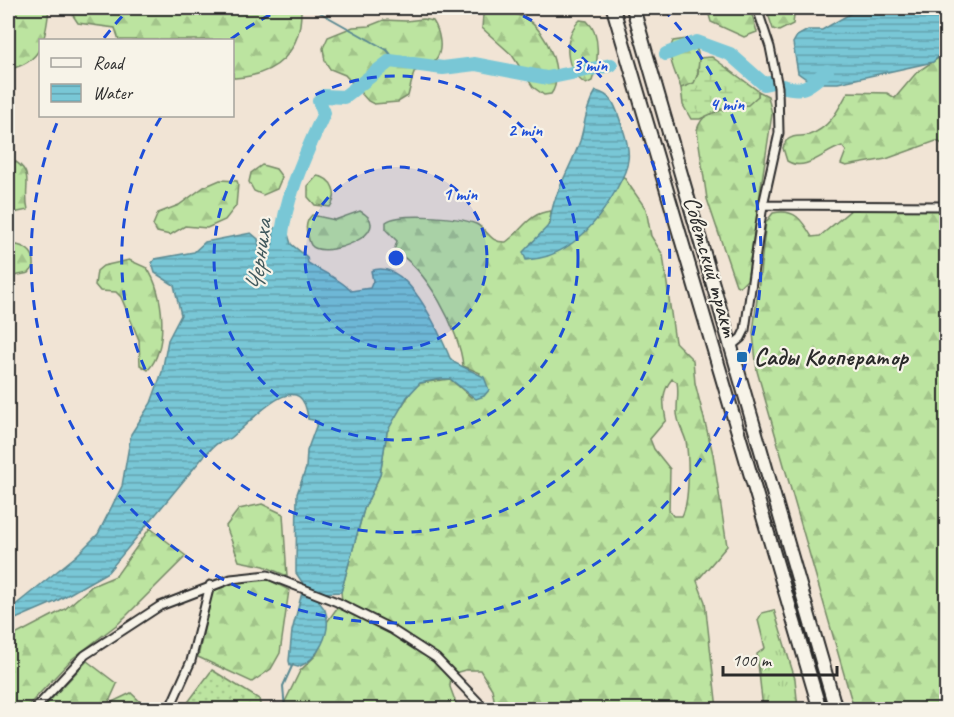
<svg xmlns="http://www.w3.org/2000/svg" width="954" height="717" viewBox="0 0 954 717" font-family="Caveat,sans-serif">
	<defs>
		<pattern id="grass-tufts" width="24" height="20" patternUnits="userSpaceOnUse" patternTransform="scale(1.5)"><rect width="24" height="20" fill="#bce4a0"/><path d="M3 7l-1-3M5 7V3M7 7l1-3M15 17l-1-3M17 17v-4M19 17l1-3" fill="none" stroke="#a2c48a"/></pattern>
		<pattern id="forest-firs" width="22" height="20" patternUnits="userSpaceOnUse" patternTransform="scale(1.5)"><rect width="22" height="20" fill="#bce4a0"/><path d="M5 1l3.5 6h-7zM16 11l3.5 6h-7z" fill="#a2c48a"/></pattern>
		<pattern id="wetland-marsh" width="20" height="14" patternUnits="userSpaceOnUse" patternTransform="scale(1.5)"><rect width="20" height="14" fill="#bce4a0"/><path d="M1 5h8M5 5V1M11 12h8M15 12V8" fill="none" stroke="#a2c48a"/></pattern>
		<pattern id="garden-dots" width="8" height="8" patternUnits="userSpaceOnUse" patternTransform="scale(1.5)"><rect width="8" height="8" fill="#bce4a0"/><path d="M2 2h.1M6 6h.1" fill="none" stroke="#a2c48a" stroke-width="1.8" stroke-linecap="round"/></pattern>
		<pattern id="water-rules" width="6" height="5" patternUnits="userSpaceOnUse" patternTransform="scale(1.5)"><rect width="6" height="5" fill="#79c7d6"/><path d="M0 2.5h6" fill="none" stroke="#63a2ae"/></pattern>
	</defs>
	<rect width="100%" height="100%" fill="#f1e4d5"/>
	<filter id="ink" filterUnits="userSpaceOnUse"><feTurbulence type="fractalNoise" baseFrequency=".0167" numOctaves="2"/><feDisplacementMap in="SourceGraphic" scale="12" xChannelSelector="R" yChannelSelector="G"/><feConvolveMatrix kernelMatrix="1 2 1 2 8 2 1 2 1" color-interpolation-filters="sRGB"/></filter>
	<g filter="url(#ink)">
		<path fill="url(#grass-tufts)" stroke="#748866" stroke-width="1.5" d="M774,610L795,679L798,709H763L757,654L765,648L758,620L762,613Z"/>
		<path fill="url(#forest-firs)" stroke="#748866" stroke-width="1.5" fill-rule="evenodd" d="M8,8H49C46,38 42,64 8,69Z
			M68,8H301C302,51 278,75 235,78H233L232,40H119L115,28L78,23Z
			M707,8H750L757,32L744,37L711,22Z
			M766,8H795L793,24L779,31L773,29Z
			M499,11C507,12 519,14 526,19C546,30 566,74 551,94L544,95L533,87L512,55L482,28L483,15Z
			M423,19L433,21C439,30 444,49 436,59C432,64 420,69 414,72L408,96L398,102L374,104L368,101L345,75L330,69L325,61L323,48L328,37L353,27L369,26L384,20L406,21Z
			M580,20L587,21C602,35 598,63 592,81L586,84C564,71 562,37 580,20Z
			M687,39C703,46 700,71 694,84L681,88C676,74 665,55 673,41Z
			M946,53V150L941,143L936,141L886,159L846,166L841,164L846,151L842,146C824,151 806,173 787,161L783,148L786,141C794,134 800,137 809,135C830,128 838,110 848,92L887,93L895,98L917,72Z
			M758,91L768,96L772,114L747,280L740,287L736,285L707,199L697,130C703,109 719,112 736,107C744,104 751,100 758,96Z
			M8,157C38,173 22,183 28,210L8,214Z
			M262,165L276,169L282,177L277,189L263,195L254,191L249,182L251,173Z
			M317,176C333,178 339,195 330,207L315,205L308,197V186Z
			M623,176L646,209L651,236L663,255L675,342L693,360L695,383L713,454L727,546L697,581L705,602L717,709H496L492,689L480,670H465L451,674L450,687L457,706L464,709L281,710L300,671L316,655L325,634L327,622L342,601L341,592L364,509L380,475L387,432L392,421L413,389L420,383L450,379L471,397L480,373L463,366C460,331 426,267 394,251L397,241L386,230V222C400,212 459,217 476,224C489,230 489,243 506,242C523,230 528,213 551,211C550,228 545,234 531,243L546,256C589,237 601,216 623,176ZM672,379L677,382C679,392 677,399 677,410C676,420 683,431 686,441C689,459 690,501 682,516H673L669,510L670,469L654,449L650,439L666,420C663,404 661,392 672,379Z
			M220,180L237,181L238,184L236,206L225,220L207,228L185,226L170,235L157,232L153,225L158,213L179,205L204,187Z
			M866,205L946,208V709H854L757,371L753,333L766,222L773,213C795,208 802,220 812,237L820,236L851,210Z
			M360,211C399,232 323,261 311,245C309,242 309,239 308,236C305,228 306,221 312,215L335,220Z
			M17,245C29,248 35,254 34,267L29,273L8,277V246Z
			M129,260L147,268C164,292 169,347 148,370L140,365L139,340L121,297L116,292L100,291L95,285L97,271L103,266Z
			M262,504L283,514L287,576L264,566L239,561L226,526L239,509Z
			M150,528L186,556L119,623L72,659L25,709H8V645L15,635L65,609L92,586L116,576Z
			M248,577L269,580L289,590L280,653L271,669L252,682L198,657L212,593L228,581Z
			M87,661L117,684L108,704L131,693L148,709H42Z"/>
		<path fill="url(#wetland-marsh)" stroke="#748866" stroke-width="1.5" d="M712,57L758,91V96L748,105L724,108L700,119H691L683,105L681,88L694,83L698,74L699,58Z"/>
		<path fill="url(#garden-dots)" stroke="#748866" stroke-width="1.5" d="M212,670L259,699L261,709H183Z"/>
		<path fill="url(#water-rules)" stroke="#5a8992" stroke-width="1.5" d="M860,8H934L940,22L945,50L933,62L838,83H812L798,73L793,43L797,36L808,30H822Z
			M596,91C612,95 615,105 620,120C624,132 630,148 628,160C627,171 621,181 616,190C597,224 569,258 526,260L523,252L550,224C551,196 571,168 580,141C585,124 586,106 596,91Z
			M282,226L287,231L291,244L307,257L308,263C322,272 341,279 351,291L370,288L373,281L371,271C407,256 439,332 450,358L455,363L484,377L489,390L484,396L476,399L450,379H441L420,383L407,397L387,432L380,475L364,509L341,592L321,593L318,598C319,604 322,605 325,610C333,631 318,660 298,667L290,665L289,661L292,631L304,585L296,573V565L297,494L306,468L307,451L318,421L308,419C302,360 249,424 231,438C227,441 223,441 218,443C213,446 209,452 204,456L108,572L55,602L11,621L8,611L76,556L98,534L122,486L131,434L151,403L162,372L168,340L181,315L174,285L155,273L152,263L155,259L194,252L205,242L251,233L258,239L260,250L265,253L272,245L274,228Z"/>
		<g fill="none" stroke-linecap="round" stroke-linejoin="round">
			<path stroke="#5a8992" stroke-width="2" d="M312,8L387,50L397,62
				M285,710L283,686L293,664"/>
			<path stroke="#79c7d6" stroke-width="14" d="M666,54L697,42L730,54L764,84L769,83
				M782,86C806,93 809,85 827,71
				M281,243C284,199 306,153 324,113L319,101L324,96L344,97L390,61L443,68L475,64L547,78L611,65"/>
			<defs>
				<path id="street" d="M763,205L946,206
					M730,347L741,338L745,330L763,205L779,133L778,87L770,47L757,8
					M34,710L85,655L160,606L231,579L268,575L337,602L391,629L436,658L486,710
					M169,710L191,661L210,585"/>
				<path id="highway" d="M613,8L820,710
					M633,8L836,710"/>
			</defs>
			<use href="#street" stroke="#2b2b2b" stroke-width="11"/>
			<use href="#highway" stroke="#2b2b2b" stroke-width="16"/>
			<use href="#street" stroke="#f7f3e8" stroke-width="7"/>
			<use href="#highway" stroke="#f7f3e8" stroke-width="12"/>
		</g>
	</g>
	<circle cx="396" cy="258" r="91" fill="#1d4ed8" fill-opacity=".12"/>
	<g fill="none" stroke="#1d4ed8" stroke-width="3" stroke-dasharray="10 8">
		<circle cx="396" cy="258" r="91"/>
		<circle cx="396" cy="258" r="182"/>
		<path d="M231 39A274 274 0 0 1 285 8M507 8A274 274 0 1 1 161 117"/>
		<path d="M104 38A365 365 0 0 1 129 9M663 9A365 365 0 1 1 59 118"/>
	</g>
	<rect fill="#1f6fb2" stroke="#f7f3e8" stroke-width="2" x="736" y="351" width="12" height="12" rx="3"/>
	<g text-anchor="middle" stroke-width="4.5" stroke-linejoin="round" paint-order="stroke">
		<g font-size="24" fill="#2b2b2b" stroke="#f7f3e8">
			<text transform="translate(711 266) rotate(74)" y="8">Советский тракт</text>
		</g>
		<g font-size="24" font-weight="bold" fill="#2b2b2b" stroke="#f7f3e8" text-anchor="start">
			<text x="754" y="365">Сады Кооператор</text>
		</g>
		<g font-size="26" font-style="italic" fill="#425a5e" stroke="#f7f3e8">
			<text transform="translate(258 256) rotate(-83)" y="9">Черниха</text>
		</g>
	</g>
	<circle cx="396" cy="258" r="9" fill="#1d4ed8" stroke="#f7f3e8" stroke-width="3"/>
	<g font-size="18" text-anchor="middle" font-weight="bold" fill="#1d4ed8" stroke="#f7f3e8" stroke-width="4.5" stroke-linejoin="round" paint-order="stroke">
		<text x="590" y="71">3 min</text>
		<text x="727" y="110">4 min</text>
		<text x="525" y="136">2 min</text>
		<text x="460" y="200">1 min</text>
	</g>
	<rect width="954" height="717" fill="none" stroke="#f7f3e8" stroke-width="30"/>
	<rect x="15" y="15" width="924" height="687" fill="none" stroke="#2b2b2b" stroke-width="2" filter="url(#ink)"/>
	<rect x="39" y="39" width="195" height="78" fill="#f7f3e8" stroke="#a5a39c" stroke-width="1.5"/>
	<rect x="51" y="58" width="30" height="9" fill="#f7f3e8" stroke="#a5a39c" stroke-width="1.5"/>
	<text x="93" y="69" font-size="18" fill="#2b2b2b">Road</text>
	<rect x="51" y="84" width="30" height="18" fill="url(#water-rules)" stroke="#a5a39c" stroke-width="1.5"/>
	<text x="93" y="99" font-size="18" fill="#2b2b2b">Water</text>
	<path d="M723 666v9h114v-9" fill="none" stroke="#2b2b2b" stroke-width="3"/>
	<text x="732" y="666" font-size="18" fill="#2b2b2b" stroke="#f7f3e8" stroke-width="4.5" paint-order="stroke">100 m</text>
</svg>
